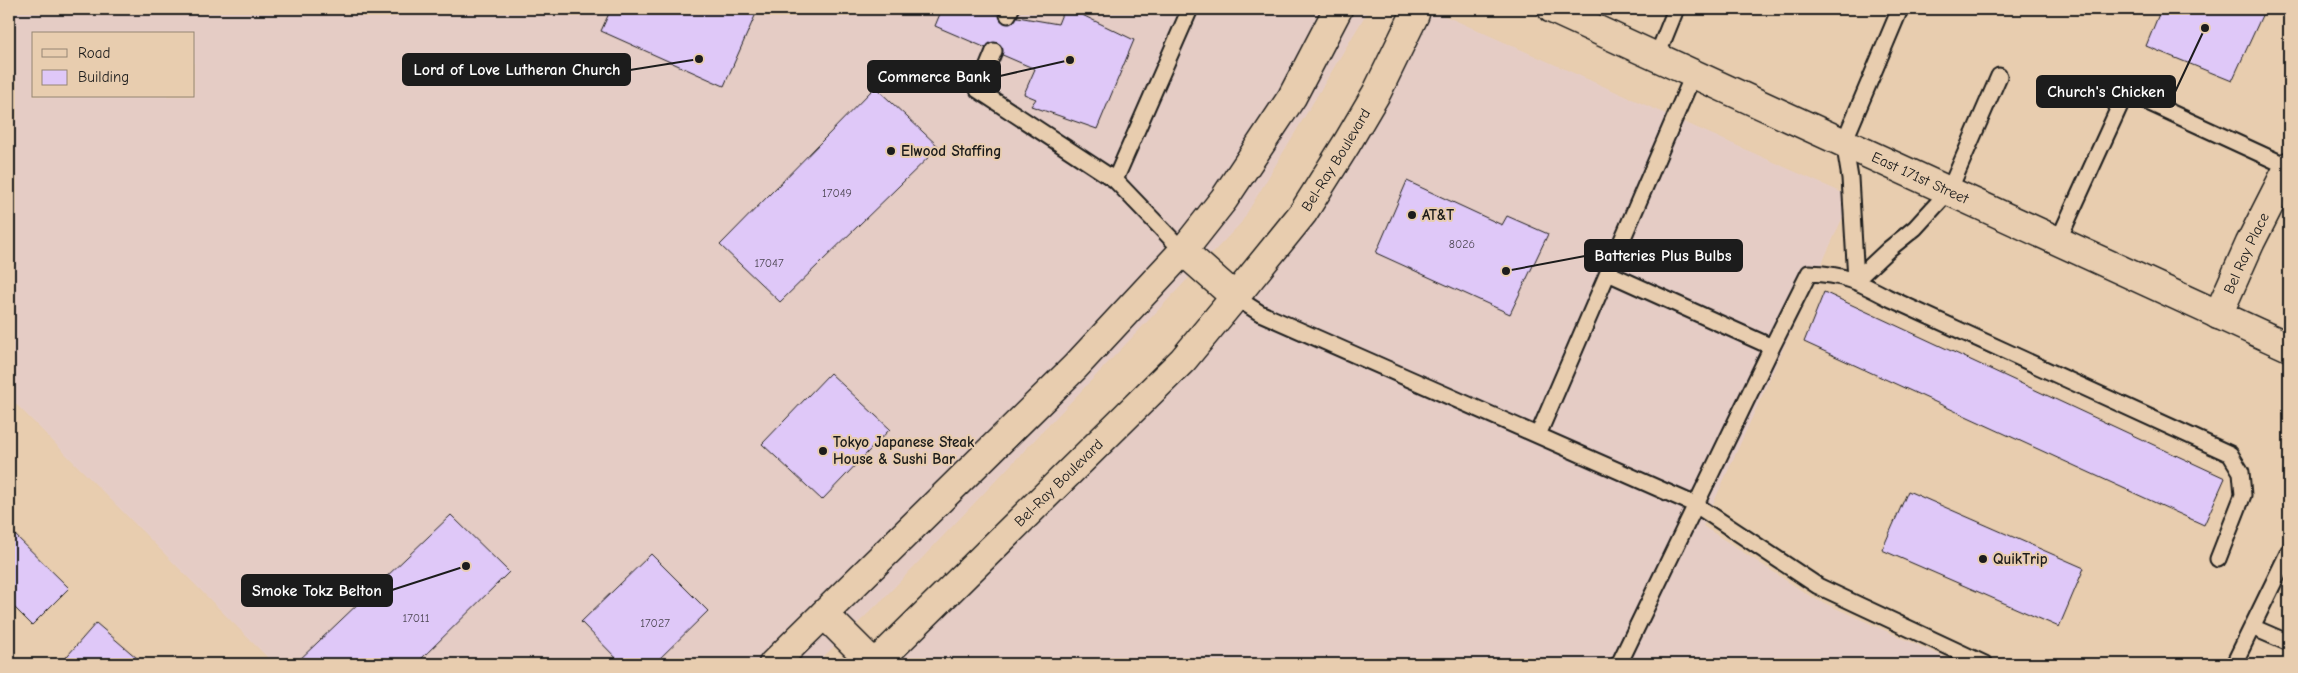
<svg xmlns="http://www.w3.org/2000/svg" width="2298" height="673" viewBox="0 0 2298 673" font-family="'Comic Neue',sans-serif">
	<rect width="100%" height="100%" fill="#e8cdaf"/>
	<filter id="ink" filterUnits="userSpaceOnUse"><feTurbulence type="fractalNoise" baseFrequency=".02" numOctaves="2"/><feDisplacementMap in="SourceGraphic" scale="10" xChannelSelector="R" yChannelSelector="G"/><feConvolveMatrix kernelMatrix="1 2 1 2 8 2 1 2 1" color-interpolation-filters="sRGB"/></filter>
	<g filter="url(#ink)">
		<path fill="#e5ccc5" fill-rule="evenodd" d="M9,9H1369L1241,223L886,596L816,664H274L9,397ZM34,34H194V96H34Z
			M1432,10L1852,197L1703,526L1813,598L1960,664H893L1180,383L1337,188Z"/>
		<path fill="#dfc8f8" stroke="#1c1c1c" d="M611,9H758L724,86L601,31Z
			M942,9H972L1058,24L1064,9H1070L1134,40L1097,129L1031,106L1036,99L1024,94L1035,69L935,26Z
			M2161,9H2260L2264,11L2232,81L2146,46Z
			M875,87L939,147L780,302L720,245Z
			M1407,181L1502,225L1507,216L1548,234L1510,314L1376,253Z
			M1824,292L2225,478L2204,525L1804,342Z
			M830,373L890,429L822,500L762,444Z
			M1908,491L2084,568L2059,627L1882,550Z
			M451,515L509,572L416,664H297L296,663Z
			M9,529L69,588L32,625L9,602Z
			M651,554L708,611L654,664H622L581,622Z
			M96,623L144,664H64L62,662Z"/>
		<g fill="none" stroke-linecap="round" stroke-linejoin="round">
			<defs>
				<path id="lane" d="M1900,9L1844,142L1850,178L1856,280L1889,249L1915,228L1949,191L1999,76
					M1008,15L1011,9
					M994,51L978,90L1115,180
					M1657,56L1676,9
					M2058,241L2126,92L2289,167
					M1183,251L1115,180L1190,9
					M1608,273L1772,347L1619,664
					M1235,297L1260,313L1696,505L1818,586L1985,664
					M1772,347L1809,273C1844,274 1859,282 1889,298L2230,454L2241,472L2243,495L2218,559
					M1538,435L1694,73
					M2252,627L2289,643
					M2234,664L2289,551"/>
				<g id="street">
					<path d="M1183,251L1235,297"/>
					<path id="s1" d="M2218,315L2250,243L2289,166"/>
					<path d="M824,614L874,664"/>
					<path d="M773,664L1075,367L1183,251L1224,199L1292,97L1338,9"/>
					<path id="s2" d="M875,664L1183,360L1235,297L1303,213L1347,143L1377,92L1415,14V9"/>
				</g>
				<g id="secondary">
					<path id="s3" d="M1552,9L2289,347"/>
				</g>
			</defs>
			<use href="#lane" stroke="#1c1c1c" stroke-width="19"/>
			<use href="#street" stroke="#1c1c1c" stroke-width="31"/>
			<use href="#secondary" stroke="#1c1c1c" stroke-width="31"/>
			<use href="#lane" stroke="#e8cdaf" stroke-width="15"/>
			<use href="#street" stroke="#e8cdaf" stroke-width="28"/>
			<use href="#secondary" stroke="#e8cdaf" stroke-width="28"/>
		</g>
	</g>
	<g fill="#1c1c1c" stroke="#e8cdaf" stroke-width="2">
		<circle cx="891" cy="151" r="5"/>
		<circle cx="1412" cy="215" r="5"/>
		<circle cx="823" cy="451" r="5"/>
		<circle cx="1983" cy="559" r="5"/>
	</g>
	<g text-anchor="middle" stroke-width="4" stroke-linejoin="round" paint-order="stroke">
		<g font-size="12" fill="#4d4753">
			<text x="837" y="197">17049</text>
			<text x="1462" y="248">8026</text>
			<text x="769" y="267">17047</text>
			<text x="416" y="622">17011</text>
			<text x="655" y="627">17027</text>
		</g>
		<g font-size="15" font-weight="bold" fill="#1c1c1c" stroke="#e8cdaf" text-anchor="start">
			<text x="901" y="156">Elwood Staffing</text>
			<text x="1422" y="220">AT&amp;T</text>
			<text x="833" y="447">Tokyo Japanese Steak<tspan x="833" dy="17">House &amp; Sushi Bar</tspan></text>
			<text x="1993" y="564">QuikTrip</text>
		</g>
		<g font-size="15" fill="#1c1c1c" stroke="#e8cdaf">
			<text dy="5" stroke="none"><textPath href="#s2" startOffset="685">Bel-Ray Boulevard</textPath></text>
			<text dy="5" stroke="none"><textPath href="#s3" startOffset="405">East 171st Street</textPath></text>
			<text dy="5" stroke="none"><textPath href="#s1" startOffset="68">Bel Ray Place</textPath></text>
			<text dy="5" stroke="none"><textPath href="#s2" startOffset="258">Bel-Ray Boulevard</textPath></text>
		</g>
	</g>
	<path fill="none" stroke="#1c1c1c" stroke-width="2" d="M699 59L630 70M1070 60L1000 76M2205 28L2175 92M1506 271L1585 256M466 566L392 590"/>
	<g fill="#1c1c1c" stroke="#e8cdaf" stroke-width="2">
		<circle cx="699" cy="59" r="5"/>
		<circle cx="1070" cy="60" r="5"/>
		<circle cx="2205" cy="28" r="5"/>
		<circle cx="1506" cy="271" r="5"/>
		<circle cx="466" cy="566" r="5"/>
	</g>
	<g fill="#1c1c1c" stroke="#1c1c1c" stroke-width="2">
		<rect x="403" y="54" width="227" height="31" rx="5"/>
		<rect x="868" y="61" width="132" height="31" rx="5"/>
		<rect x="2037" y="76" width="138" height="31" rx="5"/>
		<rect x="1585" y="240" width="157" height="31" rx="5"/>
		<rect x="242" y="575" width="150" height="31" rx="5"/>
	</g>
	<g font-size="16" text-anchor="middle" font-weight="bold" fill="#fff">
		<text x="517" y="75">Lord of Love Lutheran Church</text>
		<text x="934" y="82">Commerce Bank</text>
		<text x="2106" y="97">Church's Chicken</text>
		<text x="1663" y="261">Batteries Plus Bulbs</text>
		<text x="317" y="596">Smoke Tokz Belton</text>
	</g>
	<rect width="2298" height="673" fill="none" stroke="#e8cdaf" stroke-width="30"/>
	<rect x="15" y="15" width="2268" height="643" fill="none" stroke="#1c1c1c" stroke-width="2" filter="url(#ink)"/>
	<rect x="32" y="32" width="162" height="65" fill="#e8cdaf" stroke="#968674"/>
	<rect x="42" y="49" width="25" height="8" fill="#e8cdaf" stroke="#968674"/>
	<text x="78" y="58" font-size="15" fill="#1c1c1c">Road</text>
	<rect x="42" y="70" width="25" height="15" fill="#dfc8f8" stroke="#968674"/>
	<text x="78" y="82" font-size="15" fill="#1c1c1c">Building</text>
</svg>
